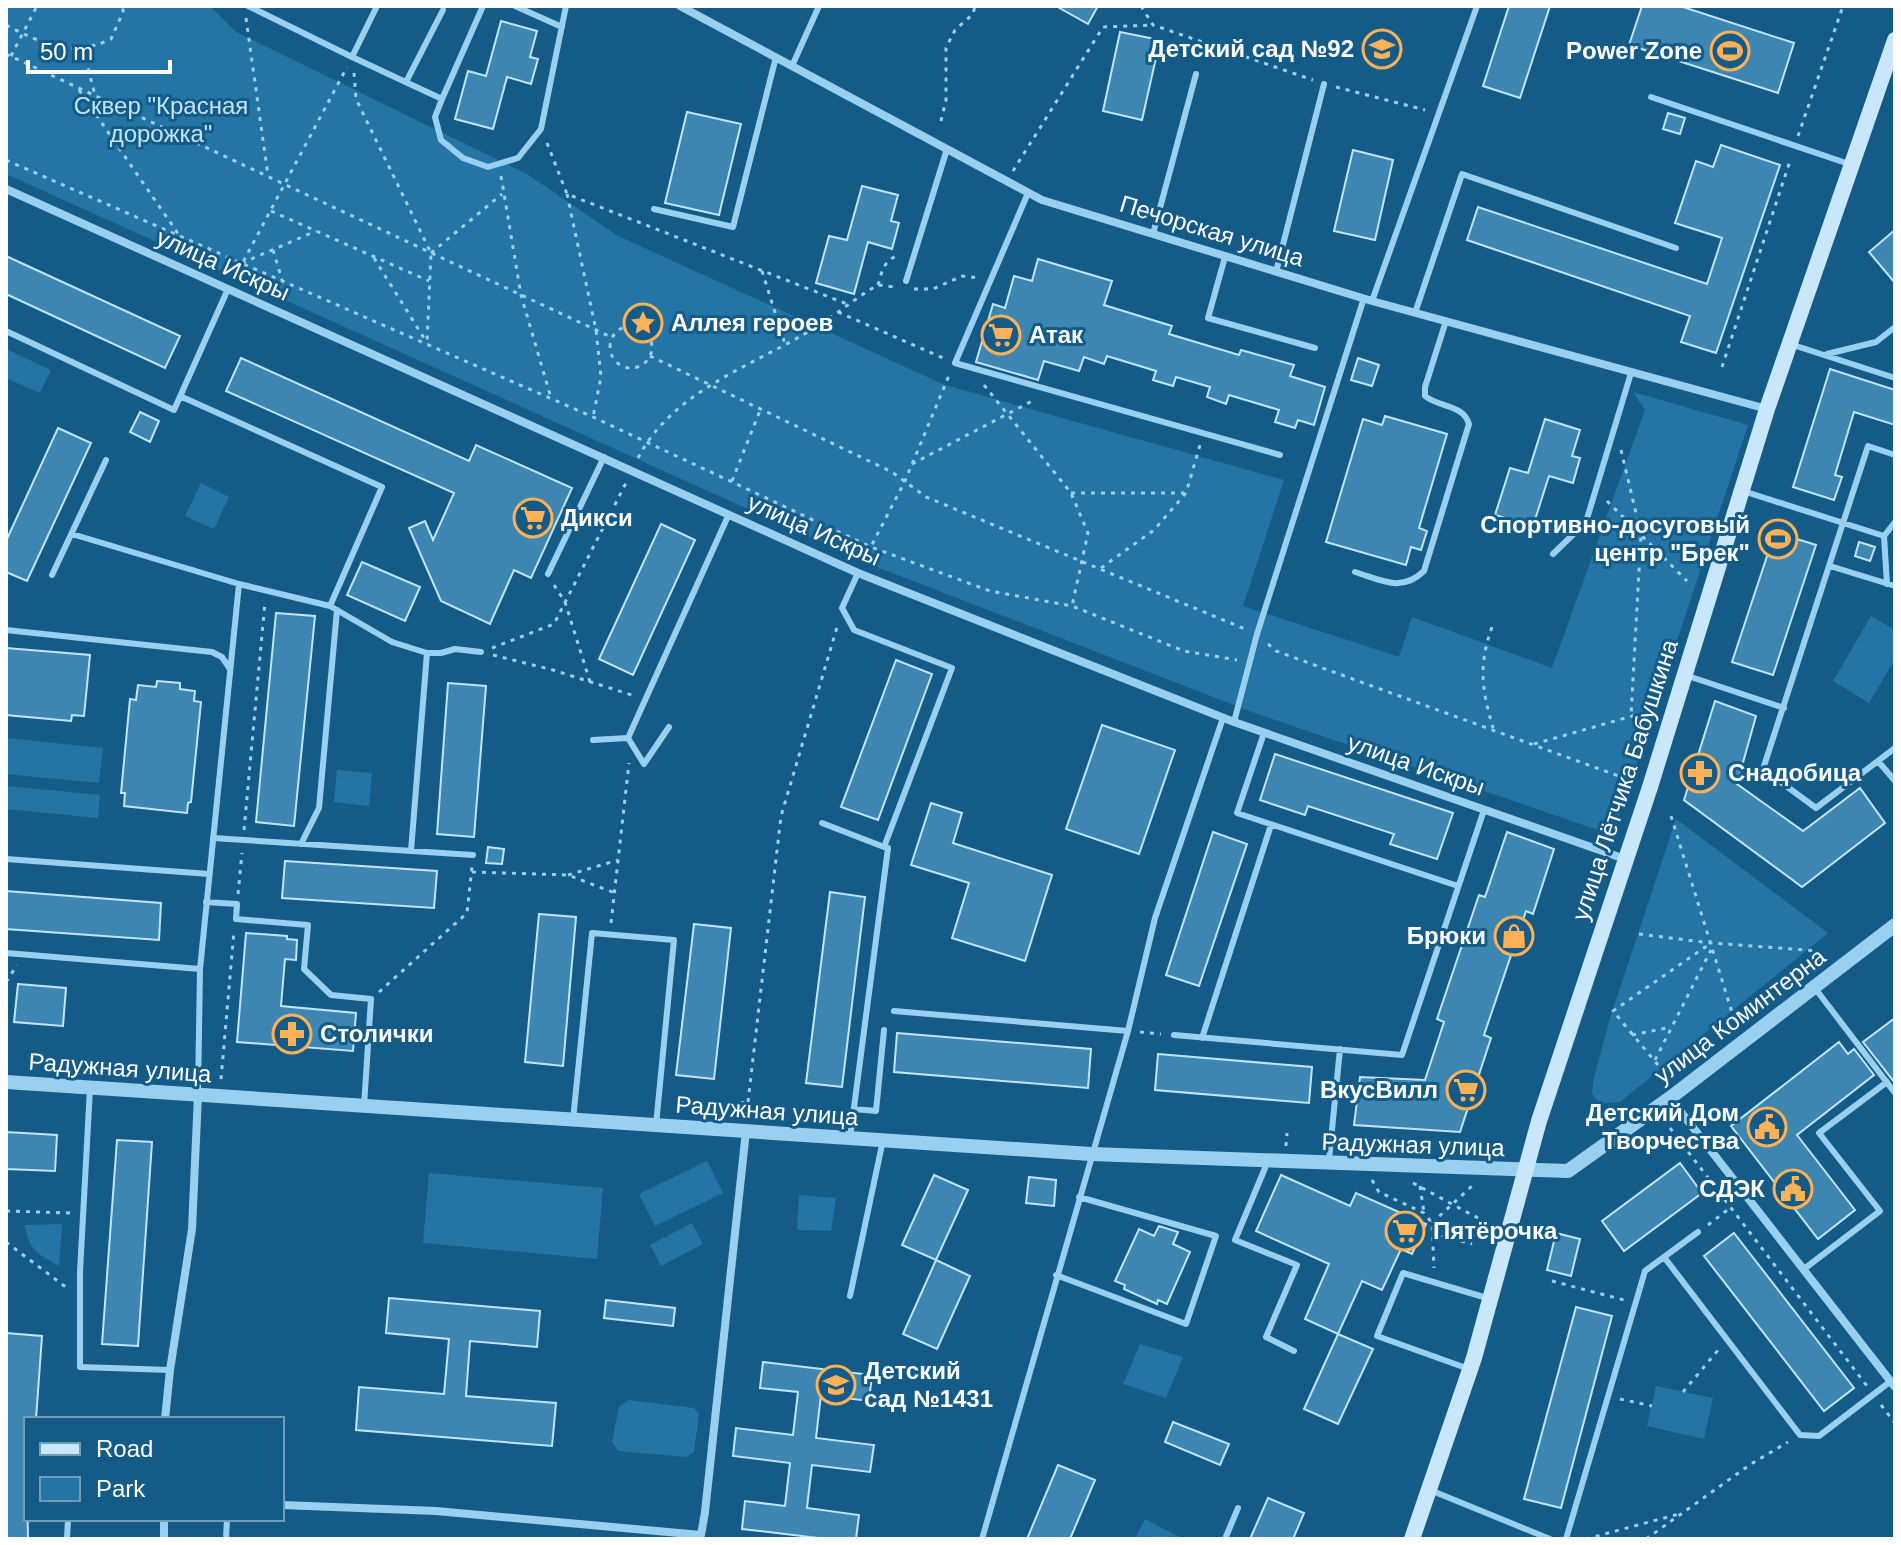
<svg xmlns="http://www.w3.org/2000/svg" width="1901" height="1545" viewBox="0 0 1901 1545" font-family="Arial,sans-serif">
	<rect width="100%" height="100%" fill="#145c87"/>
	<path fill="#2475a5" d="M6,6H210L236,32L527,174L618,236L945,385L1284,480L1243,606L1399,657L1412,617L1552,668L1645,410L1633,392L1748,425L1613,835L1252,712L874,566L6,174Z
		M6,349L51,370L40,393L6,378Z
		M201,483L229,497L214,529L185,516Z
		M1871,616L1895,630V659L1869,703L1833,681Z
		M6,738L103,748L99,783L6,774Z
		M337,770L372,773L369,806L334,802Z
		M6,786L100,795L98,818L6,809Z
		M1676,819L1828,933L1620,1102L1600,1104L1592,1094L1593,1082L1609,1021Z
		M707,1161L723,1193L655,1226L639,1194Z
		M429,1173L603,1188L597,1259L423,1243Z
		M799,1195L836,1198L831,1231L797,1230Z
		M692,1223L703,1244L661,1266L650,1245Z
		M62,1224L59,1266C36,1253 31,1251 24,1225Z
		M1140,1344L1183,1357L1166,1398L1123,1384Z
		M1656,1386L1713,1398L1704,1439L1647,1426Z
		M629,1400L694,1408L699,1414L694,1452L686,1457L618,1451L612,1442L619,1407Z
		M1145,1519L1183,1539H1135Z"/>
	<path fill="#3d86b2" stroke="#c0e5fb" stroke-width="2" d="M1056,6H1098L1088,24Z
		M1509,6H1550L1520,98L1483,86Z
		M1642,6H1680L1794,43L1778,93L1629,45Z
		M501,21L537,31L530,57L538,59L531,84L507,77L493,129L455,119L468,71L486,76Z
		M1120,32L1160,40L1142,120L1103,111Z
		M687,112L741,124L719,215L665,203Z
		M1668,113L1685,118L1680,134L1663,129Z
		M1721,145L1780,165L1716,353L1681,342L1690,316L1467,240L1478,207L1707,284L1722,238L1675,223L1696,161L1713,167Z
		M1353,150L1393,160L1375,240L1334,231Z
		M862,186L898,195L891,221L899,223L892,249L868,242L854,294L816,283L829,236L847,240Z
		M1895,230V283L1869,252Z
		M6,256L180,336L165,368L6,294Z
		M1038,259L1112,281L1104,305L1172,326L1169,334L1239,355L1241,350L1294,365L1290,376L1325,387L1314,425L1298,420L1295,428L1275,422L1279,410L1229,395L1226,404L1207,397L1210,387L1176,377L1173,386L1153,380L1156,371L1107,356L1104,364L1084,357L1079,371L1044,361L1038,380L976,362L993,304L1005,308L1014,276L1032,281Z
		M241,358L469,461L476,445L572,488L531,578L514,570L490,624L441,601L409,528L425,521L433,540L454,493L226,391Z
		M1358,358L1379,365L1372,386L1351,380Z
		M1830,369L1895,390V425L1854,412L1835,475L1842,477L1834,500L1793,487Z
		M140,412L159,421L150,442L130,432Z
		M1385,416L1447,434L1419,528L1427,531L1421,550L1411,547L1406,565L1326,542L1363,419L1382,425Z
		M1545,419L1580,430L1572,456L1580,458L1573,483L1549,476L1533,526L1495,515L1510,468L1528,473Z
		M58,428L91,443L27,581L6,572V541Z
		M661,524L695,540L633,675L599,659Z
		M1775,532L1816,545L1773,675L1732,662Z
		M1859,542L1875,547L1870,561L1855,556Z
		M362,562L420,587L405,621L347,595Z
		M276,613L315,616L294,826L256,822Z
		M6,648L90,655L84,716L72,715L71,721L6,715Z
		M896,660L932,674L878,820L841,807Z
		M157,681L180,683V689L195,691L194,701L201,702L191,802L188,803L187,813L124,806L125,793H121L130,699L136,700L138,685L156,687Z
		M448,683L486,686L474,837L437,834Z
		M1715,701L1756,716L1737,784L1803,831L1860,788L1885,823L1802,887L1684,800Z
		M1102,725L1175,750L1139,854L1066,829Z
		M1275,754L1453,813L1437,859L1390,844L1394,834L1308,806L1305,815L1260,800Z
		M931,803L962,813L953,843L1052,875L1025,961L952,938L969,883L911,865Z
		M1213,832L1247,844L1199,986L1166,975Z
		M1507,832L1554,849L1533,914L1526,911L1484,1035L1491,1038L1460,1132L1354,1125L1360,1077L1425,1080L1444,1022L1437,1019L1479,895L1485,897Z
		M488,847L504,849L502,864L486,863Z
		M285,861L437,871L434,908L282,898Z
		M6,891L161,903L159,940L6,929Z
		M830,892L865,897L842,1087L806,1083Z
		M539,914L576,917L563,1066L525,1062Z
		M694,924L731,928L714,1079L676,1075Z
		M246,933L287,936V939L297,940L296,960L285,959L281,1006L356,1013L353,1051L237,1042Z
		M18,984L66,988L63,1026L14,1022Z
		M1895,1018V1083L1863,1042Z
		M897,1033L1091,1049L1088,1088L894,1072Z
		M1839,1042L1848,1054L1854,1049L1874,1075L1797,1135L1855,1210L1818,1239L1731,1126Z
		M1158,1054L1312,1067L1309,1103L1155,1090Z
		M6,1132L57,1135L55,1171L6,1169Z
		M117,1140L152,1142L138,1346L102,1344Z
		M1680,1163L1702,1193L1624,1251L1602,1221Z
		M934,1175L968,1190L936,1260L902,1245Z
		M1281,1175L1350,1206L1356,1193L1426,1224L1412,1254L1401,1249L1382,1290L1362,1281L1338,1334L1305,1319L1329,1264L1256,1231Z
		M1029,1177L1056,1180L1054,1206L1026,1203Z
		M1159,1226L1178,1232L1173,1244L1190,1252L1167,1304L1158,1300L1157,1304L1124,1289L1125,1285L1115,1281L1139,1229L1154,1236Z
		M1556,1233L1580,1239L1571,1276L1547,1270Z
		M1734,1233L1854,1388L1824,1411L1704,1256Z
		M936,1260L970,1276L937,1349L903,1334Z
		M389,1298L540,1311L537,1347L470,1341L466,1396L556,1403L552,1446L356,1430L359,1387L444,1394L449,1339L386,1333Z
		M606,1300L675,1308L673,1326L604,1318Z
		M1576,1307L1612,1316L1561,1508L1524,1499Z
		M6,1333L42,1336L36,1419H26L28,1539L6,1538Z
		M1338,1334L1373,1349L1338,1424L1304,1409Z
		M763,1362L872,1375L869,1401L821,1395L816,1438L874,1445L870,1472L812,1465L807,1508L859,1515L856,1539H827L742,1529L745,1501L785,1506L790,1463L733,1456L736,1428L793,1435L798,1392L760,1388Z
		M1173,1422L1229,1444L1220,1465L1165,1442Z
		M1058,1465L1095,1480L1070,1539H1027Z
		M1268,1498L1304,1513L1293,1539H1250Z"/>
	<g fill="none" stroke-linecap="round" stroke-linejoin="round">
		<path stroke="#9ad0ef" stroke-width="3" stroke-dasharray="4 6" stroke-linecap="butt" d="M1141,6L1153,25L1313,80
			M246,18L268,176
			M6,25C43,44 71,58 111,39L123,12V6
			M83,49L95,95
			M6,54L611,337
			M11,56L37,6
			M354,73L356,99L431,253L427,343
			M1336,87L1425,110
			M79,90L179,235
			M941,121L946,100V48L955,30L973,14L975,6
			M1798,136L1843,6
			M547,143L567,194L847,304
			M6,160L593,417L871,547L990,591L1072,606L1184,651L1237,660
			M1013,171L1103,27L1153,25
			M501,176L521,295L551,398
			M567,194L596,330L601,377L593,417
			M271,211L429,281
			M273,250L282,280
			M431,253L502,194
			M374,258L427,343
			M242,263L316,231
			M762,271L785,344
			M234,279L347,67
			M878,285C882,271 884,259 900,255
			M914,289H933L962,276L979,278
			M838,312L943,358
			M610 347a21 21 0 1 1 42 0a21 21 0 1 1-42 0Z
			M650,356L892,472L926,497L1245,629
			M1722,367L1791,158
			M984,385L1071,493L1088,533L1072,606
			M1621,450L1641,534L1631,716
			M638,458C674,389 754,366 816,327C838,314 856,297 878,285L894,287
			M912,464L1036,399
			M732,481L761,408
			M1071,493H1184
			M1607,501L1687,581
			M863,562L905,481L950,373
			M1101,568L1154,530L1186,493L1200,445
			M554,585L565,602L590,682
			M1492,627C1478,666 1482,690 1493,728
			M1268,644L1276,651L1635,782
			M492,648L554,624L626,483
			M493,655L553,670L635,696
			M1534,744L1643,713
			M1671,816L1735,1022
			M244,830L265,602
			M472,872L568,875L615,893
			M568,875L618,860
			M238,894L242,853
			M611,923L629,763
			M1639,934L1711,943L1819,951
			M6,982L17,965
			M379,992L467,913L472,867
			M1140,1032L1161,1034
			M1632,1035L1671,1027
			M1655,1060L1711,950
			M1658,1065L1613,1011L1711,943
			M221,1079L234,931
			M748,1102L781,816L838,624
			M741,1115L743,1101
			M1670,1128L1867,1386
			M1286,1146L1287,1133
			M1372,1180L1379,1192L1424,1213L1432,1223L1434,1268
			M1413,1183L1478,1218
			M1420,1186L1424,1213
			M6,1211L70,1213
			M1432,1223L1473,1185
			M1708,1225L1730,1208
			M1432,1233L1472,1244
			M6,1242L67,1288
			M1552,1281L1624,1300
			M1683,1392L1719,1349
			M1620,1399L1652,1406
			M1881,1405L1895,1423
			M1586,1539L1679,1514
			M1646,1539L1751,1464L1788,1442"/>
		<path stroke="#9ad0ef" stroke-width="6" d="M248,6L352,57L377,6
			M515,6L562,27
			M352,57L442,99L483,6
			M792,66L819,6
			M406,82L443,10
			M1651,97L1852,165
			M442,99L435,117L441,140L463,158L488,167L518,158L541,129L566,6
			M1028,193L955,363L1280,455
			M654,209L733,227L776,57
			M1153,234L1196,74
			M1225,257L1208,318L1315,348
			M1276,272L1324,84
			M906,281L947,149
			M1372,301L1477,6
			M1415,313L1462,174L1676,248
			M6,331L174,410L228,289
			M1790,344L1895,378
			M1827,354L1876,342L1895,327
			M180,396L382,487L330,606
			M1895,455L1868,446L1763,769L1816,808L1895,748
			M1743,491L1884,536L1895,522
			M72,534L239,584
			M1884,536L1887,584
			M1553,554L1586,522L1631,373
			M1830,566L1895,586
			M1355,572C1381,580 1401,593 1424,571L1469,424C1463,404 1440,408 1425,396V387L1446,321
			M548,574L604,457
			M52,575L106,460
			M6,630L212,652L222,657L230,669
			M1685,675L1784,708
			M1234,722L1257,634L1364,298
			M1264,733L1237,813L1458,886
			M628,738L644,764L669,727
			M593,740L628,738L729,514
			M1878,761L1895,781
			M822,823L884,847
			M213,838L473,855
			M301,844L319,808L337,610
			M411,851L427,653
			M6,859L209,874
			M206,902L237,904L236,919L308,925L304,969L331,995L371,999L364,1106
			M6,953L200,969
			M1814,987L1895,1093
			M894,1011L1128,1031
			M1174,1035L1402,1055L1484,810
			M1202,1038L1271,825
			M90,1088L80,1272V1367L170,1370
			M198,1093L200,969L239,584L330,606L392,642L427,653H441L455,649L481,652
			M854,1109L876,1111L884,1030
			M573,1120L592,933L674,940L656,1125
			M850,1138L888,848L884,847L952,668L854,630L842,608L858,573
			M1329,1160L1340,1049
			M1268,1161L1235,1240L1297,1265L1266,1337L1294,1351
			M1664,1257L1800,1435L1819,1436L1891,1381
			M1804,1269L1880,1211L1819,1133L1887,1082
			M1056,1275L1186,1324L1216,1236L1079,1197
			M850,1296L883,1140
			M1469,1369L1377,1336L1403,1273L1487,1298
			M1430,1490L1550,1539
			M67,1539L68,1519
			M226,1539L227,1519
			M982,1539L1128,1031L1155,918L1223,718
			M1225,1539L1238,1508
			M1566,1539L1645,1271L1698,1232"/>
		<path stroke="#9ad0ef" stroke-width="8" d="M680,6L1042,200L1372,301L1767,409
			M6,189L858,573L1234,722L1625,859
			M1670,1098L1895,1387
			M165,1419L170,1370L192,1229L198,1095
			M282,1505L436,1511L701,1535L705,1512L746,1131
			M164,1519V1539"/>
		<path stroke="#9ad0ef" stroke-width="14" d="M6,1082L1091,1154L1568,1171L1670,1098L1895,925"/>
		<path stroke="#c8e7fa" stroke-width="16" d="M1412,1539L1474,1358L1539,1121L1650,787L1767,409L1895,40"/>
	</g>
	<defs>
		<symbol id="school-ring" viewBox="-11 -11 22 22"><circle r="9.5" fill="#145c87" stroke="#ffb158" stroke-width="1.5"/><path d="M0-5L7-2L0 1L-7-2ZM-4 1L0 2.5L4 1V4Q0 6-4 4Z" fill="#ffb158"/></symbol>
		<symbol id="stadium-ring" viewBox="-11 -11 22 22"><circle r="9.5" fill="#145c87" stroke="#ffb158" stroke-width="1.5"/><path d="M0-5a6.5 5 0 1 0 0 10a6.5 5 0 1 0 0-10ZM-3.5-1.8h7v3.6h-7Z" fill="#ffb158"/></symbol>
		<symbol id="sight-ring" viewBox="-11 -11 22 22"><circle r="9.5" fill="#145c87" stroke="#ffb158" stroke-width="1.5"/><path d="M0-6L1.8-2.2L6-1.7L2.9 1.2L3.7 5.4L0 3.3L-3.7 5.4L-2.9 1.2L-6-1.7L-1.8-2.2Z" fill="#ffb158"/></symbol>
		<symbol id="supermarket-ring" viewBox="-11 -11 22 22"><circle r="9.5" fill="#145c87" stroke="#ffb158" stroke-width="1.5"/><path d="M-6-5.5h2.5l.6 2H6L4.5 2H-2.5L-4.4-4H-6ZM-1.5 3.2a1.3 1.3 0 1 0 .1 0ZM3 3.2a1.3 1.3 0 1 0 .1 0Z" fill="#ffb158"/></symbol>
		<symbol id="pharmacy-ring" viewBox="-11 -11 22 22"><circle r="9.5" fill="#145c87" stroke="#ffb158" stroke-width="1.5"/><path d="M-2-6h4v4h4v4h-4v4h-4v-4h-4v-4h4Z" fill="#ffb158"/></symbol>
		<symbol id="shop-ring" viewBox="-11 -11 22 22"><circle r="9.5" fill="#145c87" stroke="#ffb158" stroke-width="1.5"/><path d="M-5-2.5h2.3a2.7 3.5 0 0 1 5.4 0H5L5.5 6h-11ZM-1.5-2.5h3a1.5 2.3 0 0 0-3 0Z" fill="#ffb158"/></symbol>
		<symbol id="civic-ring" viewBox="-11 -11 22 22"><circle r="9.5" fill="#145c87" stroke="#ffb158" stroke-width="1.5"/><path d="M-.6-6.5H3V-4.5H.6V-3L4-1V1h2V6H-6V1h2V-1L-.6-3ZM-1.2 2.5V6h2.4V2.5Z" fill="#ffb158"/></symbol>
	</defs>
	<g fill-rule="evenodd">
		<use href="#school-ring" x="1360" y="27" width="44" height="44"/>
		<use href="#stadium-ring" x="1708" y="29" width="44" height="44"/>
		<use href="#sight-ring" x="621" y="301" width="44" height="44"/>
		<use href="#supermarket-ring" x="979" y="313" width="44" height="44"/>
		<use href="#supermarket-ring" x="511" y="496" width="44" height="44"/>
		<use href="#stadium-ring" x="1756" y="517" width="44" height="44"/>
		<use href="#pharmacy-ring" x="1678" y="751" width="44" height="44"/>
		<use href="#shop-ring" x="1492" y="914" width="44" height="44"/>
		<use href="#pharmacy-ring" x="270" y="1012" width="44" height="44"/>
		<use href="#supermarket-ring" x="1444" y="1068" width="44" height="44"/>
		<use href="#civic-ring" x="1745" y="1105" width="44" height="44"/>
		<use href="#civic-ring" x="1771" y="1167" width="44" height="44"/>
		<use href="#supermarket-ring" x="1383" y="1209" width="44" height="44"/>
		<use href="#school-ring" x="814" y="1363" width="44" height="44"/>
	</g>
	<g text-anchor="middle" stroke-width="6" stroke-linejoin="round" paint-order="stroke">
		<g font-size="24" font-weight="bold" fill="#fff" stroke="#145c87" text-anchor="end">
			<text x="1354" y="57">Детский сад №92</text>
			<text x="1702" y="59">Power Zone</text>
			<text x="671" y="331" text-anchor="start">Аллея героев</text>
			<text x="1029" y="343" text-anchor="start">Атак</text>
			<text x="561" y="526" text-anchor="start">Дикси</text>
			<text x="1750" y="533">Спортивно-досуговый<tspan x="1750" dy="28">центр "Брек"</tspan></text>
			<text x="1728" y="781" text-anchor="start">Снадобица</text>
			<text x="1486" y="944">Брюки</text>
			<text x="320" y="1042" text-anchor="start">Столички</text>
			<text x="1438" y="1098">ВкусВилл</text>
			<text x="1739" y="1121">Детский Дом<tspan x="1739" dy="28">Творчества</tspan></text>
			<text x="1765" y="1197">СДЭК</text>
			<text x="1433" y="1239" text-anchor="start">Пятёрочка</text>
			<text x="864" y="1379" text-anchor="start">Детский<tspan x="864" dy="28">сад №1431</tspan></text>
		</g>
		<g font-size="24" fill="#c0e5fb" stroke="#145c87">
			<text x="161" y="114">Сквер "Красная<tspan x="161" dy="28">дорожка"</tspan></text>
		</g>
		<g font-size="24" fill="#fff" stroke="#145c87">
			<text transform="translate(1212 231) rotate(17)" y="8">Печорская улица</text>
			<text transform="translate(223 265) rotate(24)" y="8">улица Искры</text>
			<text transform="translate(814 530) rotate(24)" y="8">улица Искры</text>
			<text transform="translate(1416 765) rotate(19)" y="8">улица Искры</text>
			<text transform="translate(1625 780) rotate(-72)" y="8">улица Лётчика Бабушкина</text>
			<text transform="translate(1740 1016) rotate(-37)" y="8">улица Коминтерна</text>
			<text transform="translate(120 1068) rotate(4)" y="8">Радужная улица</text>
			<text transform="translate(767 1111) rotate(4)" y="8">Радужная улица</text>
			<text transform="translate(1413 1145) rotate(2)" y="8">Радужная улица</text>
		</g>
	</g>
	<rect width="1901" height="1545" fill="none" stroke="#ffffff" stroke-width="16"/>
	<rect x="24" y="1417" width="260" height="104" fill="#145c87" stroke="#729db7" stroke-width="2"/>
	<rect x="40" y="1443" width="40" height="12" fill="#c8e7fa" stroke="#729db7" stroke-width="2"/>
	<text x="96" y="1457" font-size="24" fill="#ffffff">Road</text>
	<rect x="40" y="1477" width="40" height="24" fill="#2475a5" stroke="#729db7" stroke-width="2"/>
	<text x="96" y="1497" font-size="24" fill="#ffffff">Park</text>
	<path d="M28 60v12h142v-12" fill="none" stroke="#ffffff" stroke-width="4"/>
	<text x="40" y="60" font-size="24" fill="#ffffff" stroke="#145c87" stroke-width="6" paint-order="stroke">50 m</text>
</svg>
